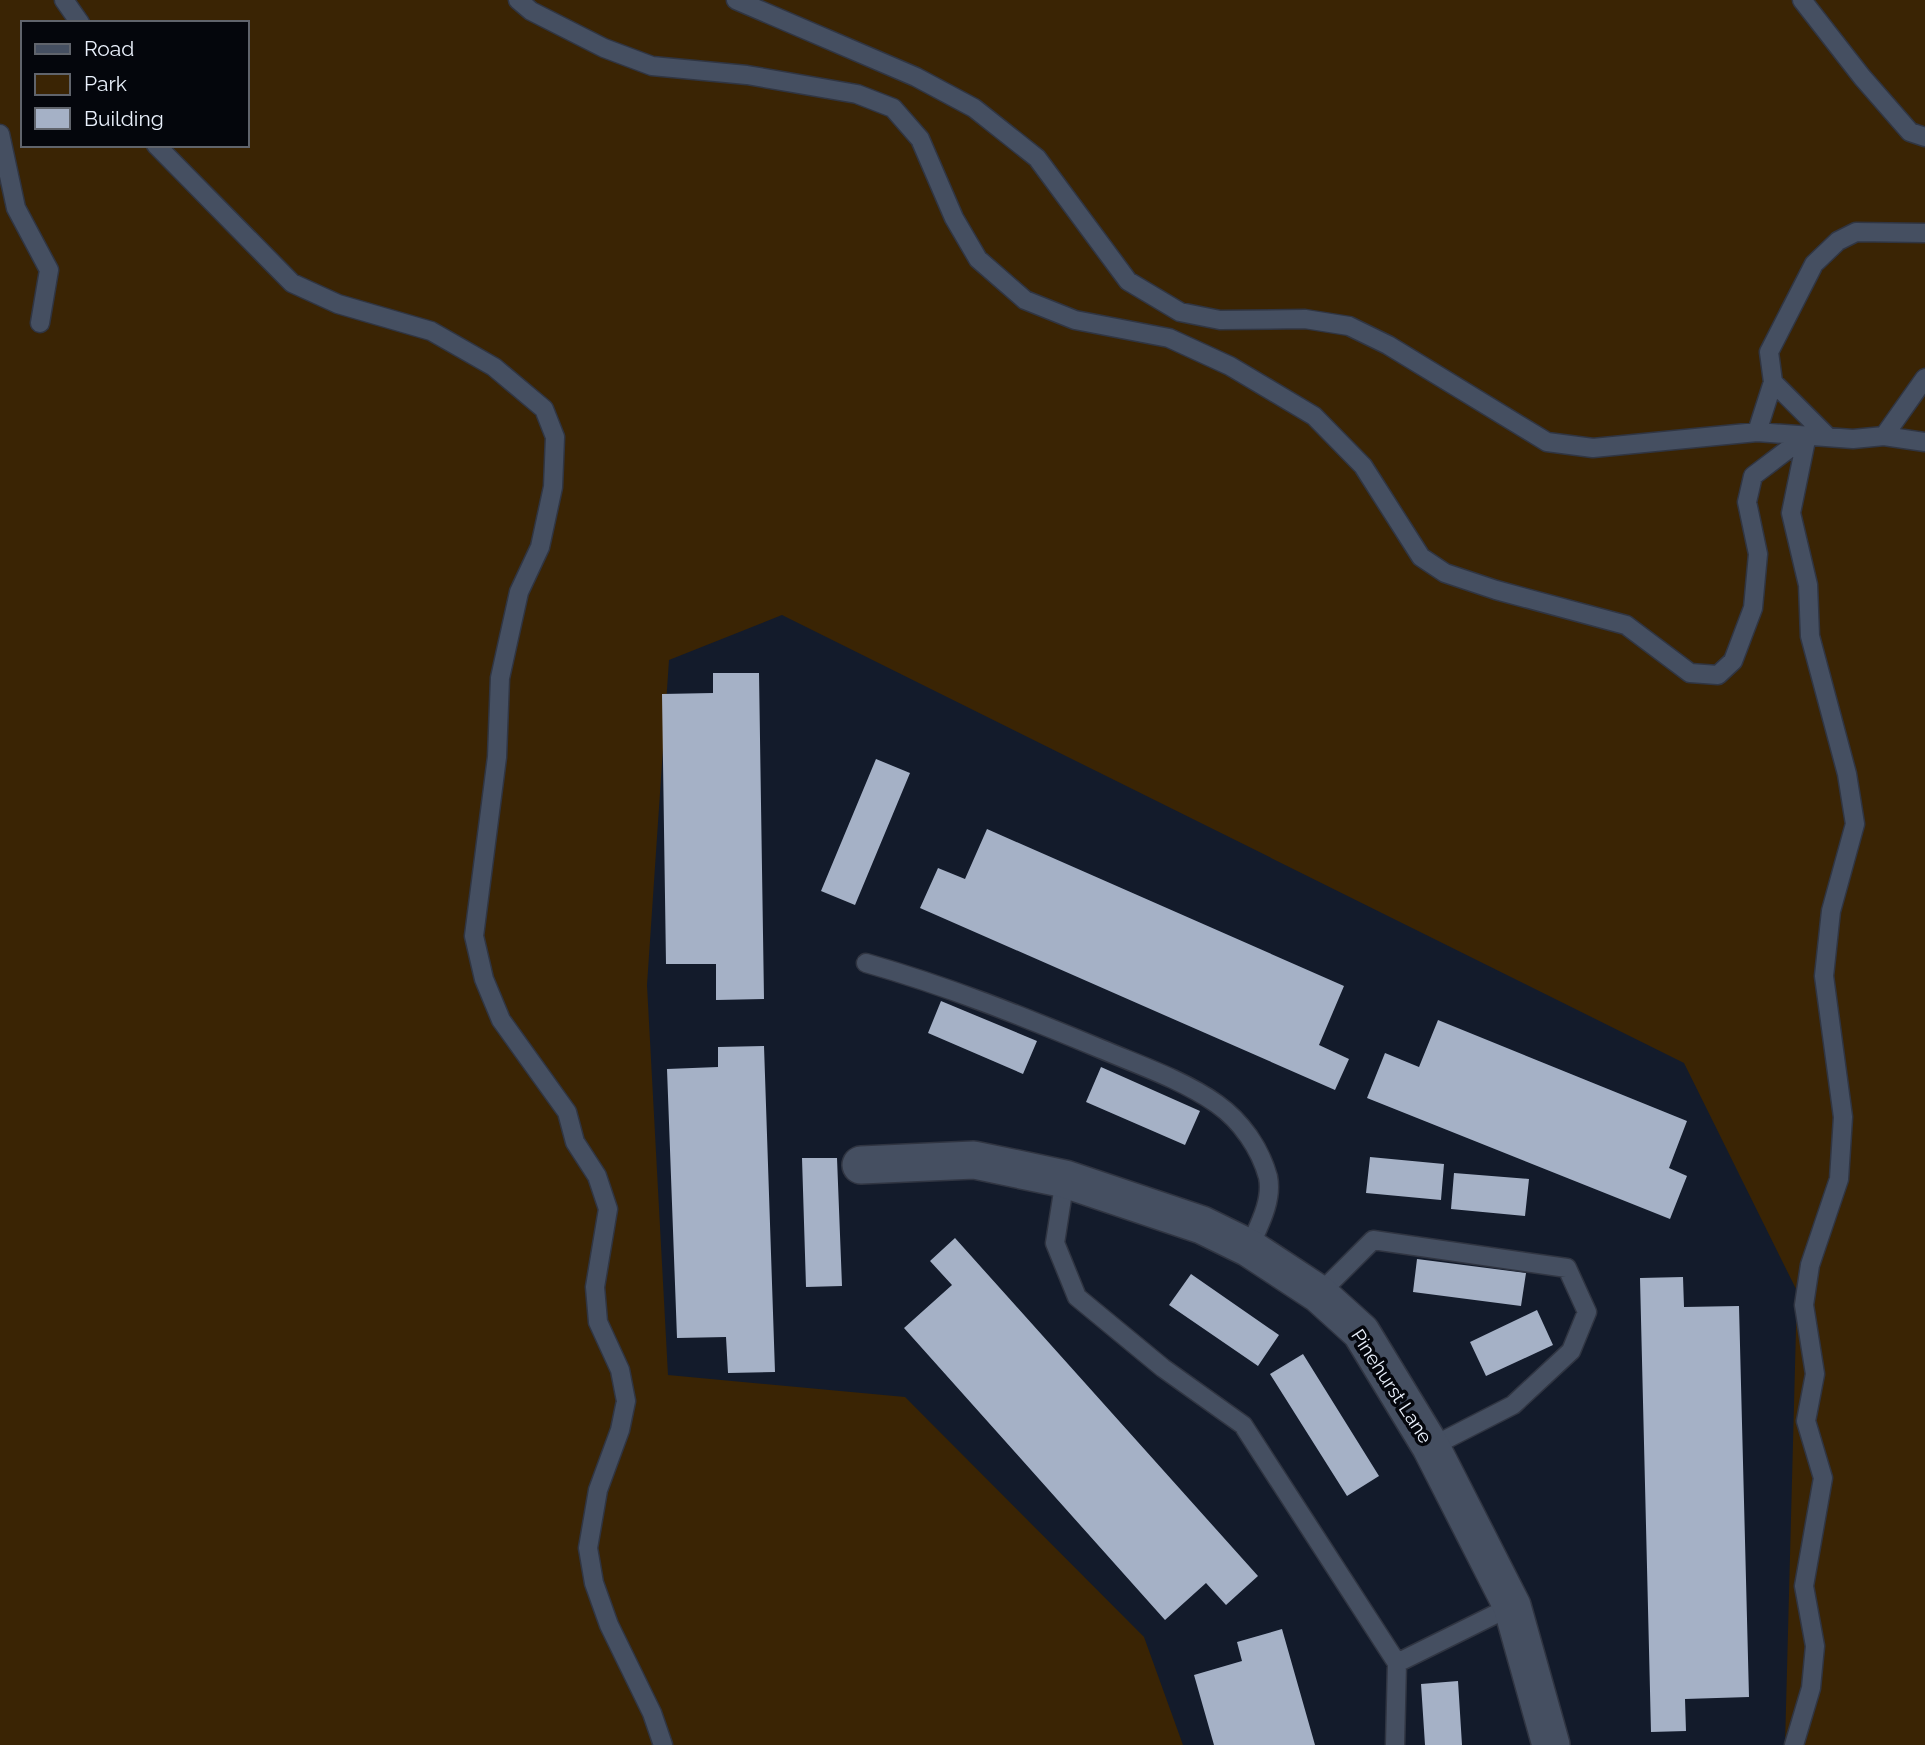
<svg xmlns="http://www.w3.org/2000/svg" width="1925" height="1745" viewBox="0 0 1925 1745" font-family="Raleway,sans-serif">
	<rect width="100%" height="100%" fill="#131b2b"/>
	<path fill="#3a2404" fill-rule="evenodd" d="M0,0H1925V1745H1785L1797,1291L1684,1063L782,615L669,660L647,985L668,1375L905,1397L1144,1637L1183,1745H0ZM23,23H247V145H23Z"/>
	<path fill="#a5b1c6" d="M713,673H759L764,999L716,1000V964H666L662,694L713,693Z
		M876,759L910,773L855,905L821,891Z
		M987,829L1344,986L1319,1045L1349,1059L1335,1090L920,908L938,868L965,879Z
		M941,1001L1037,1041L1023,1074L928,1033Z
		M1438,1020L1687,1121L1669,1168L1687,1176L1670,1219L1367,1098L1385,1053L1419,1067Z
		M764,1046L775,1372L728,1373L726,1337L677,1338L667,1069L718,1067V1047Z
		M1101,1067L1200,1111L1185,1145L1086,1102Z
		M1370,1157L1444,1164L1441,1200L1366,1193Z
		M802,1158H837L842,1286L806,1287Z
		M1454,1173L1529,1179L1525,1216L1451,1209Z
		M955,1238L1258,1576L1226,1605L1206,1583L1165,1620L904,1328L952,1285L930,1261Z
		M1417,1259L1526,1273L1521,1306L1413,1292Z
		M1191,1274L1279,1335L1258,1366L1169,1305Z
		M1683,1277L1684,1307L1739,1306L1749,1697L1685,1699L1686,1731L1651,1732L1640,1278Z
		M1537,1310L1553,1345L1486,1376L1470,1342Z
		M1303,1354L1379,1476L1347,1496L1270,1374Z
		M1282,1629L1315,1745H1214L1194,1675L1242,1661L1237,1642Z
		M1458,1681L1462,1745H1425L1421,1684Z"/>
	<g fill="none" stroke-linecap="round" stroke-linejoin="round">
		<defs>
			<path id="service" d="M64,0L80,23
				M518,0L531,11L604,48L652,66L747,75L857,94L893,108L920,139L954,218L978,259L1025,300L1075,320L1169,338L1230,366L1314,416L1363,466L1421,557L1445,573L1496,590L1626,625L1690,673L1718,675L1733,661L1753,608L1758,554L1747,502L1753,476L1807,435
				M736,0L916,77L974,108L1037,158L1128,281L1180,312L1220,320L1305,319L1349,326L1388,345L1547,442L1593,448L1757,432L1853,439L1884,436L1925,442
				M1802,0L1862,77L1910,132L1925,137
				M0,134L16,208L49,270L40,323
				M156,145L292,283L338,304L431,331L494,367L544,409L555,437L553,487L540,547L519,592L500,678L497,757L474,936L484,979L501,1020L567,1112L575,1142L597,1176L608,1209L595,1287L598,1322L620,1370L626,1401L620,1430L598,1490L588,1548L594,1583L609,1625L652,1713L663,1745
				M1773,382L1828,437
				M1757,432L1773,382L1769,352L1814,264L1838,241L1856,232L1925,233
				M1884,436L1925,378
				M866,963C947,986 1024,1017 1101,1049C1139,1065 1183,1080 1217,1104C1241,1121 1260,1148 1268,1177C1273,1201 1258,1227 1249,1248
				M1065,1179L1055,1243L1077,1297L1163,1368L1243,1425L1397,1663L1395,1745
				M1319,1294L1373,1240L1567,1268L1587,1312L1571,1351L1513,1405L1431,1447
				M1397,1663L1512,1606
				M1794,1745L1811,1688L1815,1646L1804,1586L1823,1478L1806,1421L1815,1374L1804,1305L1810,1265L1839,1179L1843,1117L1824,976L1831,911L1855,824L1847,774L1810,636L1808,585L1791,513L1807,435"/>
			<path id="minor" d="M861,1165L974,1160L1065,1179L1202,1225L1249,1248L1319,1294L1361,1332L1431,1447L1512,1606L1551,1745"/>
		</defs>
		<use href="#service" stroke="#303542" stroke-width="21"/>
		<use href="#minor" stroke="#303542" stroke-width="40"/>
		<use href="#service" stroke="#454f61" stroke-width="18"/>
		<use href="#minor" stroke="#454f61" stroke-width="37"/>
	</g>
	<g text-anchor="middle" stroke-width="7" stroke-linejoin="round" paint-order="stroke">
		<g font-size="19" fill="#eaf1fc" stroke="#04060c">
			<text transform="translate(1392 1386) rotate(57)" y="7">Pinehurst Lane</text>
		</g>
	</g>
	<rect x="21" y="21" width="228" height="126" fill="#04060c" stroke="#60646c" stroke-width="2"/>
	<rect x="35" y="44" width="35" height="10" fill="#454f61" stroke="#60646c" stroke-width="2"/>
	<text x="84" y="56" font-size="21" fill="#eaf1fc">Road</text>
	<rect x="35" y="74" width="35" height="21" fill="#3a2404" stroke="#60646c" stroke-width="2"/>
	<text x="84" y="91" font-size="21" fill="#eaf1fc">Park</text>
	<rect x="35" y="108" width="35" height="21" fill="#a5b1c6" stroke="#60646c" stroke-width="2"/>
	<text x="84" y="126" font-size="21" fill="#eaf1fc">Building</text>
</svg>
